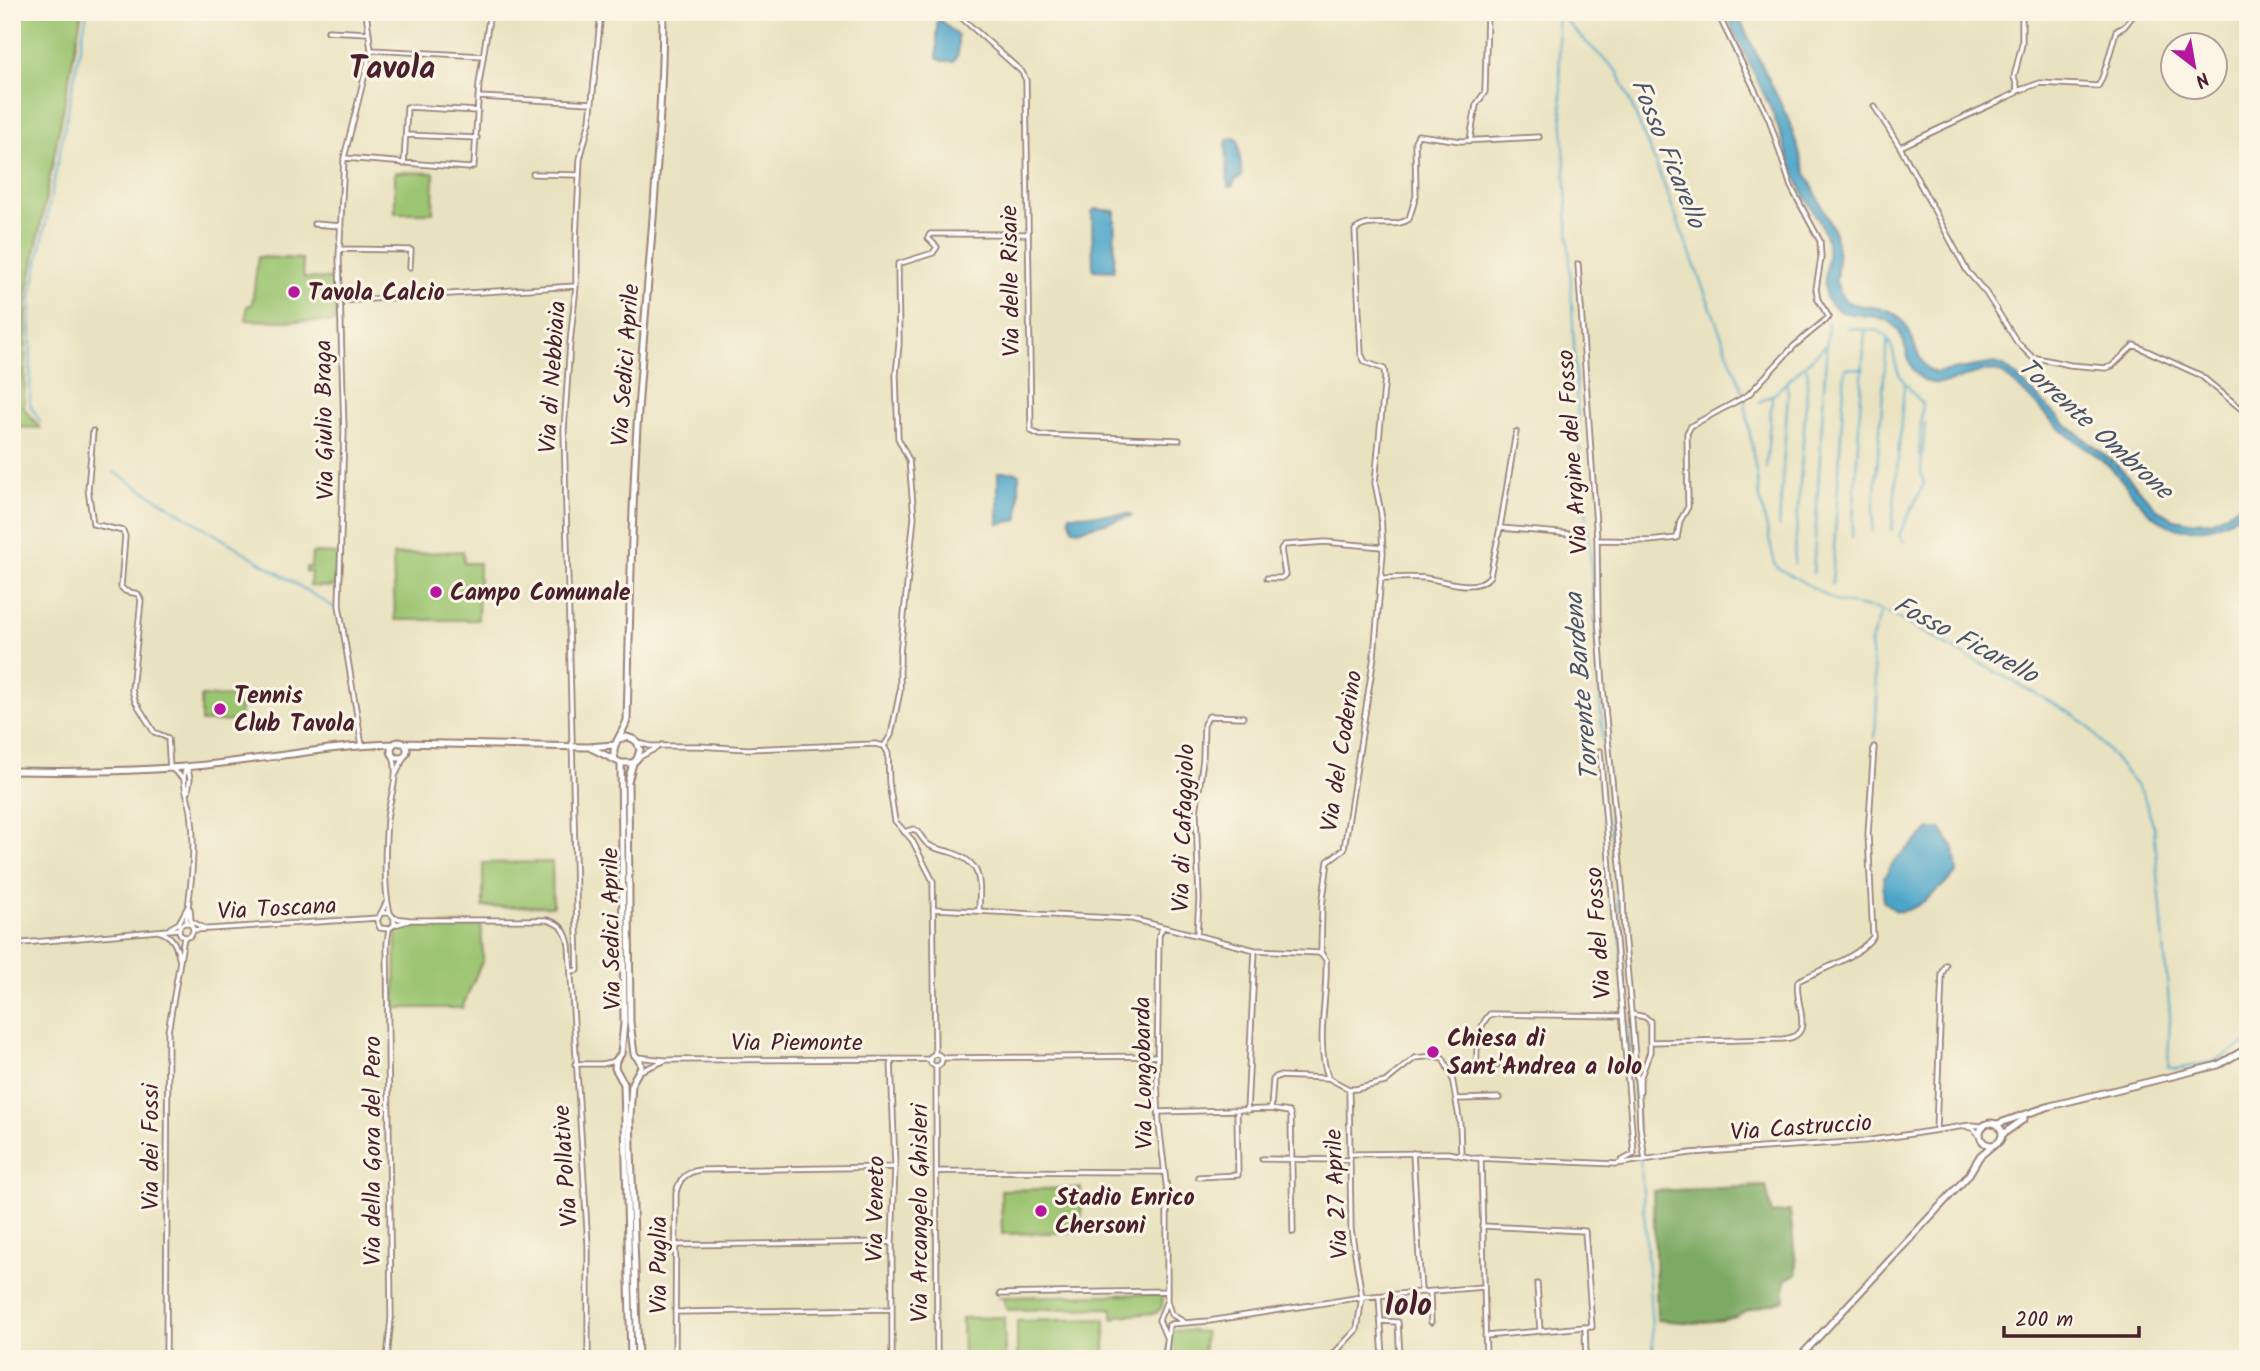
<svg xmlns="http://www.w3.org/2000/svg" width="2260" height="1371" viewBox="0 0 2260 1371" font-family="Kalam,sans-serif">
	<rect width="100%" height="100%" fill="#fcf5e5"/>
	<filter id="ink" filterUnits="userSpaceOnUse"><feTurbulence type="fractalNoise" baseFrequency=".0143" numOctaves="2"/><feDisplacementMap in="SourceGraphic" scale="14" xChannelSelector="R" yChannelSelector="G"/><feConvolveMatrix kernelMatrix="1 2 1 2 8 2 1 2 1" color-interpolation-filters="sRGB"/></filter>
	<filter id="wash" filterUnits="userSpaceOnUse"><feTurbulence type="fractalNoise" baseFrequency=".00686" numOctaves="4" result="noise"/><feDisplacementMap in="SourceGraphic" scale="28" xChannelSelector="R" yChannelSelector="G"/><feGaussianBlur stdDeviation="1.57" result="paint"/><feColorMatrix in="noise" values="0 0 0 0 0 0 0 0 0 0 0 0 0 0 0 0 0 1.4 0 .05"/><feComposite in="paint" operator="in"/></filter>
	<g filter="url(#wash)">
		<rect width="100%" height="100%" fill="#e9e2c0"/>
		<path fill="#9cc571" stroke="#73724e" stroke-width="2" d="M12,12H82L27,295L24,408L40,428L12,427Z
			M395,172L434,173L433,213H395Z
			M258,257L302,259L304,278L335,279V322L246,320L247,306L252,305Z
			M463,551L464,563H479L478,620H395L393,555Z
			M312,553L337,554L336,587L310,586L311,572H306V567H311Z
			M201,696L238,697L241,721L201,722Z
			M552,862L553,906L483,907V863Z
			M411,924L414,927L481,924L483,959L462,1008H395L396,931L401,927Z
			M1081,1188L1082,1232L1002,1234L1001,1190Z
			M1161,1294L1163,1296L1162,1307L1156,1313L1116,1316L1115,1319H1112V1308L1007,1310L1003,1298L998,1297Z
			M1004,1317L1005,1359H963L962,1318Z
			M1105,1319V1359H1017V1321Z
			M1170,1330L1205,1332L1203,1359H1168Z"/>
		<path fill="#7daa63" stroke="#646447" stroke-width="2" d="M1766,1186L1772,1214L1790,1211L1797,1274L1785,1279V1300L1749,1310L1736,1317L1723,1320L1694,1323L1657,1320L1653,1191Z"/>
		<path fill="#4ba5c9" stroke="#4a627a" stroke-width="2" d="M1726,12H1736L1789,121L1806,173L1835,233L1838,259L1836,282L1843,299C1860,311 1885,302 1900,318C1916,333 1913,363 1935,373L1995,363L2003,366L2014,374L2062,421L2117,465L2156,508L2171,518L2188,522L2211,521L2231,511L2248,498V508C2219,530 2179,540 2150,513C2135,500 2125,482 2111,468C2094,452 2073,441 2056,425C2038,408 2022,387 2001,373C1977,363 1948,393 1924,380C1903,368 1910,341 1894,325C1876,308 1840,324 1827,299C1819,283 1834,254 1824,231C1817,215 1806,200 1799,184C1788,159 1781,133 1771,109C1756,76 1739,45 1726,12Z
			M939,19L958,36V54L954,61H943L937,58V21Z
			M1235,138L1238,141L1242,177L1235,180L1232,187H1228L1226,143L1228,139Z
			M1095,209L1115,211L1114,271L1093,270L1092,212Z
			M998,472H1015L1019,474V520L998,524Z
			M1130,514L1132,516L1078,530L1073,529L1069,518L1070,515Z
			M1930,829H1941L1954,848L1957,873C1944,884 1915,915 1897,911C1893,910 1887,904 1883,901L1884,878L1894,861Z"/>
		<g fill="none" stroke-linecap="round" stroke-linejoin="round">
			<path stroke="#4ba5c9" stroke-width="2" d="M1557,12L1579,442L1589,538L1602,729L1643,1193L1654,1359
				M1562,12L1566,21L1581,37L1618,72L1661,177L1744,395L1760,498L1775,564L1778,568L1838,602L1876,609L1892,615L2074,715L2088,726L2143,794L2154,827L2170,1015L2168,1067L2176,1069L2214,1062L2248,1042
				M1847,328L1879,331L1886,336L1892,348L1897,369L1901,378L1922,404L1919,457
				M1759,402L1774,394L1825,346
				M40,421L30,405L31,298L87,12
				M1766,469L1772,397
				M114,472L335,608
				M1779,527L1788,392L1786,383
				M1892,530L1904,386
				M1872,532L1887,341L1889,340
				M1852,537L1865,330
				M1904,542L1899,535L1924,484L1921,471L1925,423
				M1794,564L1808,374L1805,365
				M1813,574L1828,321
				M1832,584L1845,368L1864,369
				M1875,738L1877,697L1870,644L1881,612"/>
		</g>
	</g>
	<g filter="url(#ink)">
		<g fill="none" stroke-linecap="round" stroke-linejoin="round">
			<defs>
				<path id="street" d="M955,12L1022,72L1026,80L1031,431L1040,435L1179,440
					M328,31L369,33
					M371,50L483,56
					M2017,91L2040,83L2098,86C2103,81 2113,42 2116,31L2124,27L2136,12
					M478,97L592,103
					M1874,106L1900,147L1967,271L1986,293L2017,342L2032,357L2070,365L2106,368L2112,366L2134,345L2200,375L2245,412L2248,431
					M406,135L477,138
					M1470,140L1476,105L1485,92L1487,12
					M1900,147L2016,93L2017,86L2014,77L2022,44V12
					M344,158L469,168L474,166L479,84L490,12
					M404,164L407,107L478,111
					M533,174L579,175
					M314,224L341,226
					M340,249L411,250L410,267
					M1578,264L1597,540L1598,616L1603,687L1623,895L1624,933L1639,1101
					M339,301L576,286
					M93,431L88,489L93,524L123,531L125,536L121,587L125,591L138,594L141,600L132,690L135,701L154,732L168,738L170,769
					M1500,528L1516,432
					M1597,540L1649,541L1677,538L1680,521L1688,507L1687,433L1691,426L1748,395L1794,346L1829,317L1818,300L1816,289L1821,258L1820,241L1791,187L1769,119L1717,12
					M1267,578H1281L1285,575L1281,549L1284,545L1325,542L1383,547
					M1380,578C1395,578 1411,577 1425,578C1444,580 1476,594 1490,576L1500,528L1583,535
					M639,743L650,746H699L748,749L875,744L884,746L888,753L889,783L895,821L912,840L933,881L935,1054
					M362,746L339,605L344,431L339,258L344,158L371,50L366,12
					M884,746L891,735L900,691V654L914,517L909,460L898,438L896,375L899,344L898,264L933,253L937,247L928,238L930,234H1027
					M1600,751L1634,1154L1621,1161
					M638,758L662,745
					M187,767L190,778L188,792
					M186,768C180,780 189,799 191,811C196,848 191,886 186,923
					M172,769L184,779
					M396,774L405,755
					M904,832L914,829C921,833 922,841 929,845C935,849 944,850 950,852C983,862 980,881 979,910
					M190,909L191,921L204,928
					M935,909L1132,919L1255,950L1320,953
					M383,913H390L394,918V925L389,929L380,928L377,921L386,903
					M390,913C383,887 385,847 387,819C389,799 401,773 392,754
					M394,918L410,920H547C562,924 566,931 569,945L588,1245V1359
					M179 930a7 7 0 1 1 14 0a7 7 0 1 1-14 0Z
					M394,925L408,921
					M170,928L179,923L187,908
					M1162,929L1159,935L1157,1077L1159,1125L1167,1191V1301L1171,1314L1184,1322
					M193,930L378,918
					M158,931C174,935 177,947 180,962
					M1197,935L1199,900L1196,813L1203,759L1204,724L1209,716L1243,717
					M12,944L179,929
					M1321,953L1322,906L1328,861L1344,849L1374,656L1383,553L1381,513L1375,483L1385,376L1384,369L1365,362L1361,354L1355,230C1371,217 1393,230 1409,219L1416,196L1415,141L1418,135L1461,141L1539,137
					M1321,953L1326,960C1328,998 1315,1040 1328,1077
					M571,971L578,970L564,430L570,343L576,286V238L580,159L590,121L601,12
					M1631,1014L1645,1017L1650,1021V1052L1640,1079V1092
					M1651,1042L1783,1039C1818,1036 1793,1003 1798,981C1825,967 1853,961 1873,937L1868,834L1874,747
					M930 1060a6 6 0 1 1 12 0a6 6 0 1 1-12 0Z
					M637,1057L665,1060L930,1059
					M942,1058L1157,1056
					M891,1059L895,1167L892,1242V1359
					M575,1064H602L615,1061
					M936,1066L937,1359
					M1477,1069C1476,1052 1477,1027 1490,1014L1622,1016
					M640,1071L664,1061
					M1451,1073L1497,1066
					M1456,1099L1499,1098
					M1639,1100L1640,1126L1645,1160
					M1271,1109L1273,1080L1277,1076L1328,1078L1349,1089H1356L1385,1082L1415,1058L1434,1056L1443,1058L1452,1077L1460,1124L1461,1156
					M1247,1111L1255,950
					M1159,1112L1271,1109L1289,1112L1291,1117L1293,1232
					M1968,1127L1974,1129L1980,1136
					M1936,1130L1942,974L1946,965
					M1413,1153L1421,1292
					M1350,1154L1448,1153L1474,1158L1616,1164L1690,1153L1865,1141L1971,1125L1983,1126
					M1481,1158L1486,1359
					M1262,1159L1350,1160
					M936,1171L1164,1172
					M1198,1177L1238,1175L1237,1111
					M1482,1226L1585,1231L1592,1327H1585L1586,1359
					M677,1245L892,1242
					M1537,1284L1540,1331
					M1430,1292L1431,1322
					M1000,1294L1167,1291
					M1379,1296L1383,1358L1400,1356
					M675,1312L892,1309
					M1381,1321L1398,1322L1400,1359
					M1171,1324L1209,1321L1362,1297L1483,1287
					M1485,1336L1584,1327
					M1166,1337L1159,1320L1166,1303
					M166,1359L168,1032L184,937
					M387,1359L391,1318L387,943L389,929
					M675,1359L676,1193C679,1179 686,1172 700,1170L895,1167
					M1165,1359L1169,1325
					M1329,1359L1357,1329L1362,1297L1351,1229L1349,1089"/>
				<path id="secondary" d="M619,739L627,737L633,739L637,742L640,750L637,759L633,763L628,782L630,1022L634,1054L640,1061L641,1067L632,1083L630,1117L638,1359
					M391 750a8 8 0 1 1 16 0a8 8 0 1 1-16 0Z
					M400,743L588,747L614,745
					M591,748L621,763H633
					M615,759C610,745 623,734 627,720C630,617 631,514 638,411C647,278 662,146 663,12
					M621,763L624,1023L621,1054L616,1060L615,1068L624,1084L631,1359
					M12,771C74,772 134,772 195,766C262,760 327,746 394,744
					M1980 1134a11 11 0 1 1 22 0a11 11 0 1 1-22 0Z
					M1997,1124L2050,1106L2218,1065L2248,1048
					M2003,1134L2024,1119
					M1798,1359L1968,1176L1980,1156L1993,1145"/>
			</defs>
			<use href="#street" stroke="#9a8076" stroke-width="7"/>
			<use href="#secondary" stroke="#9a8076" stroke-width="9"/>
			<use href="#street" stroke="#fff" stroke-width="3.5"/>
			<use href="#secondary" stroke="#fff" stroke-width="5"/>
		</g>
	</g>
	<g fill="#b5179e" stroke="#fcf5e5" stroke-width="2.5">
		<circle cx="294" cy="292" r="7"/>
		<circle cx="436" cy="592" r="7"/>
		<circle cx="220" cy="709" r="7"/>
		<circle cx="1433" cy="1052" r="7"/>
		<circle cx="1041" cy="1211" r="7"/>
	</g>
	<g text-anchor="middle" stroke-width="6" stroke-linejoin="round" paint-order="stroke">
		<g font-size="24" fill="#4a1f2b" stroke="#fcf5e5">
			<text transform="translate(1010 281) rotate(-91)" y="8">Via delle Risaie</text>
			<text transform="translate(625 365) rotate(-86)" y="8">Via Sedici Aprile</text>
			<text transform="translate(552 377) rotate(-86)" y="8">Via di Nebbiaia</text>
			<text transform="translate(324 420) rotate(-91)" y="8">Via Giulio Braga</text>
			<text transform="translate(1572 452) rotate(-94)" y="8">Via Argine del Fosso</text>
			<text transform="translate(1341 751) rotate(-81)" y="8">Via del Coderino</text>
			<text transform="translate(1183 828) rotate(-88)" y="8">Via di Cafaggiolo</text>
			<text transform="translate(277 908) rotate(-3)" y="8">Via Toscana</text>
			<text transform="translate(611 929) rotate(-91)" y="8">Via Sedici Aprile</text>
			<text transform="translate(1598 933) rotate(-94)" y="8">Via del Fosso</text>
			<text x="797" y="1050">Via Piemonte</text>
			<text transform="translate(1143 1073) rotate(-91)" y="8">Via Longobarda</text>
			<text transform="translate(1801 1127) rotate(-4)" y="8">Via Castruccio</text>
			<text transform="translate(150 1147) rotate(-90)" y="8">Via dei Fossi</text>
			<text transform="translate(372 1151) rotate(-90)" y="8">Via della Gora del Pero</text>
			<text transform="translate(565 1166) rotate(-94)" y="8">Via Pollative</text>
			<text transform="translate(1336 1194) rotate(-93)" y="8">Via 27 Aprile</text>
			<text transform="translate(875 1209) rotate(-89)" y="8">Via Veneto</text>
			<text transform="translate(919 1213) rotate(-90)" y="8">Via Arcangelo Ghisleri</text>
			<text transform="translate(658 1265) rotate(-90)" y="8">Via Puglia</text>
		</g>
		<g font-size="24" font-weight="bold" fill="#4a1f2b" stroke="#fcf5e5" text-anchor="start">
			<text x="308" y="300">Tavola Calcio</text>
			<text x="450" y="600">Campo Comunale</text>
			<text x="234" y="703">Tennis<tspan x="234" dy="28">Club Tavola</tspan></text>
			<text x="1447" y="1046">Chiesa di<tspan x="1447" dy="28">Sant'Andrea a Iolo</tspan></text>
			<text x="1055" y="1205">Stadio Enrico<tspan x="1055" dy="28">Chersoni</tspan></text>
		</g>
		<g font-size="26" font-style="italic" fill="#4a556a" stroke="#fcf5e5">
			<text transform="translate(1669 153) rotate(68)" y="9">Fosso Ficarello</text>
			<text transform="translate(2096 428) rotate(42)" y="9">Torrente Ombrone</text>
			<text transform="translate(1966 639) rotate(28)" y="9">Fosso Ficarello</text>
			<text transform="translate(1581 687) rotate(-95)" y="9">Torrente Bardena</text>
		</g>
		<g font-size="32" font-weight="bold" fill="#4a1f2b" stroke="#fcf5e5">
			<text x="392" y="78">Tavola</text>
			<text x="1408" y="1315">Iolo</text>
		</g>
	</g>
	<rect width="2260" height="1371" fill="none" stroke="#fcf5e5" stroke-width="42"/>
	<g transform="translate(2194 66) rotate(149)"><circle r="33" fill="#fcf5e5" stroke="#b59f9b" stroke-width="2"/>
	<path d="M0-5L12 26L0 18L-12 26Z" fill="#b5179e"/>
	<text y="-10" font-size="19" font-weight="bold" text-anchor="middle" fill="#4a1f2b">N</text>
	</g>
	<path d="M2004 1326v10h135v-10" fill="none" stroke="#4a1f2b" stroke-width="3.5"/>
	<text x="2015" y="1326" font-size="21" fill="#4a1f2b" stroke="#fcf5e5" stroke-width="5" paint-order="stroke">200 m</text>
</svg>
